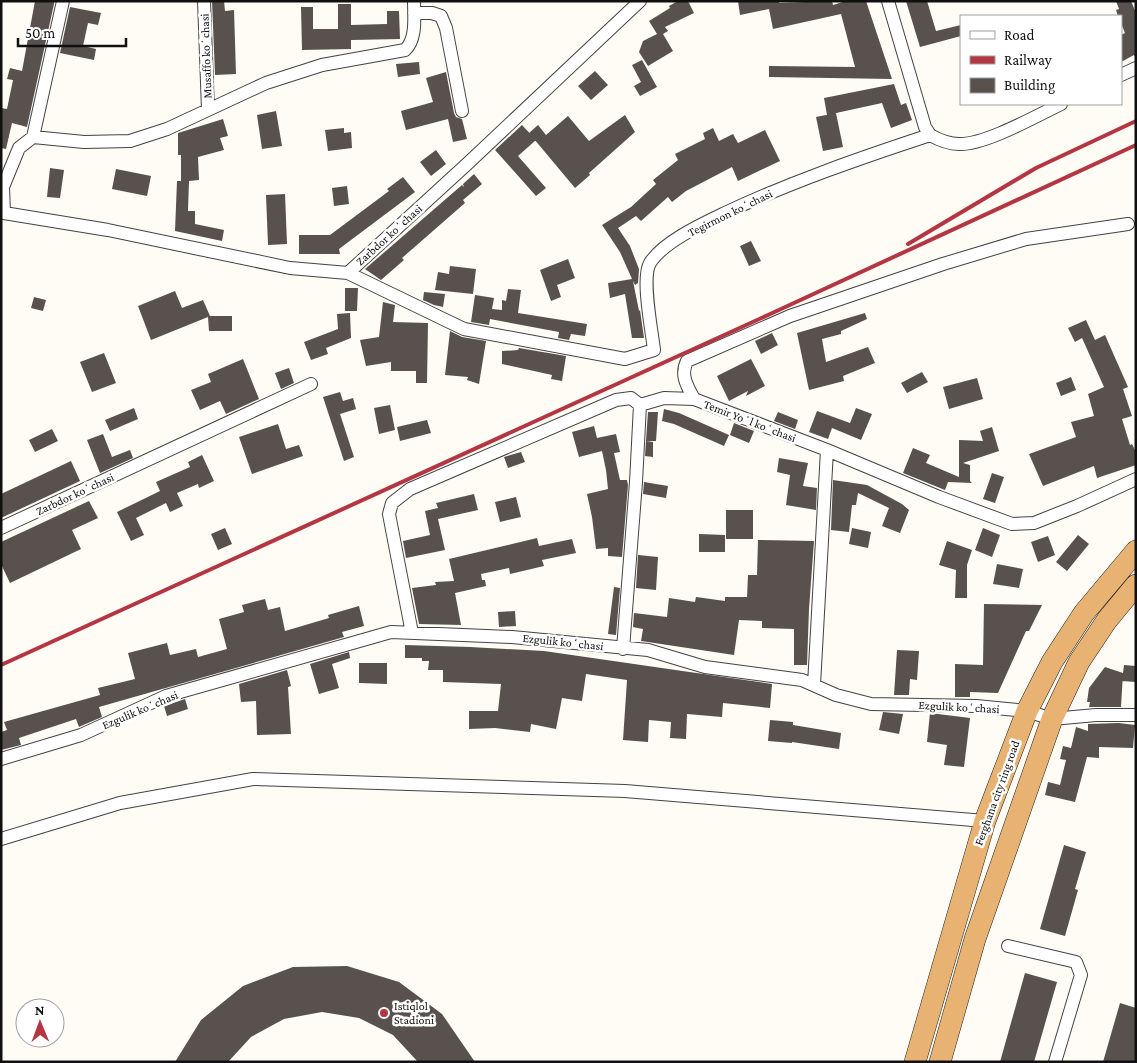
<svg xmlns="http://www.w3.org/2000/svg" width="1137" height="1063" viewBox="0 0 1137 1063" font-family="'Crimson Pro',serif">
	<rect width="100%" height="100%" fill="#fefcf5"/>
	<path fill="#58514e" d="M35,1H54V4L27,127L12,123L6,149L1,148V108L7,109L13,80L7,79L10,68L22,71Z
		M212,1H224L225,11L234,10L236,74L215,75Z
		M678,1H688L694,13L665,27L668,31L663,34L673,51L648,66L639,52L643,41L657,34L649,21L670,8L669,6Z
		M738,1H779V3L832,1L833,5L846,1H866L892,79L769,77V66L855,67L841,14L773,29L769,9L740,15Z
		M906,1H927L936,31L961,25V36L920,47Z
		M1116,1H1131L1136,13V58L1134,55L1121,62V35L1125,33L1121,23V16H1118L1116,10L1119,9Z
		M338,4H351V25L387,24V11H399L400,39L351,40V49L302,50L301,7H313V29H338Z
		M70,7L101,13L98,25L88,23L83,46L96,49L94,60L60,53Z
		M642,60L657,87L640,96L634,86L641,82L632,65Z
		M419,62L420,74L398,77L396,64Z
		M595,71L608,85L591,100L578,86Z
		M446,72L454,113L456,117L462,119L467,139L453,142L448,119L406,130L401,111L433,102L426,78Z
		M894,84L901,105L906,103L912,120L891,128L882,103L827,115L824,98Z
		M276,111L282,146L262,149L257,115Z
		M836,113L843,147L823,151L816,117Z
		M625,115L635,132L589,173L590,175L575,188L529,133L538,125L546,135L568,116L589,141Z
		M223,119L228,136L220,138L224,150L198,157L199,180L189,181L188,211H195V224L224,230L222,241L175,231L177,181H181V155H178V133Z
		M522,125L536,140L518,156L546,188L536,196L495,150Z
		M344,128V133L351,132L352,148L328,151L325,130Z
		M713,128L719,141L733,134L738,143L765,130L780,161L738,181L732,167L686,191L672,202L668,197L641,221L636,216L618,228L630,246L639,269L638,283L635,285L633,281L639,311L640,310L644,338H632L625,294L610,298L608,283L632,279L620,252L602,225L631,207L656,184L653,180L678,160L675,154L705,139L703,133Z
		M436,150L446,164L431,176L420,162Z
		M50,168L64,170L60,198L47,197Z
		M116,169L151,176L147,196L112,189Z
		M474,174L482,184L463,200L465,203L402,258L404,260L381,280L365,269L462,185L464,187L463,184Z
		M403,177L415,192L339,249L340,254H299V235H330L389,191L387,189Z
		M347,186L349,204L334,206L332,188Z
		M285,194L287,244L268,245L266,195Z
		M751,241L761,261L749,266L740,246Z
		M568,259L575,278L557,285L561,297L551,301L540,270Z
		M450,266L476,269L473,294L435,290L438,272L449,274Z
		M345,288H358L357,311H345Z
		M508,289L521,290L518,313L587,324L585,336L571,334L569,340L558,338L559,332L490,319L489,325L471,322L475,295L494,298L492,309L502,310V300L506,301Z
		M175,291L182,308L203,300L210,316H232V331H209L208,317L151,340L138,306Z
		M424,292L445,294L443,307L434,305L423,300Z
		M34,297L46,300L43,311L31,308Z
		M383,302L395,305L393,322L428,323L427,383H416V371H391V362L366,366L360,340L379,337Z
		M350,313L351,338L326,348L328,354L311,360L304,342L338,329L337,314Z
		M865,313L867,319L841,331V334L822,339L826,362L868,347L875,363L843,376L844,381L809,390L797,333Z
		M1086,320L1095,340L1105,335L1128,387L1123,389L1132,416L1122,419L1130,445L1132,444L1136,452V465L1097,478L1094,466L1043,486L1029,454L1076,437L1071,422L1094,416L1088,394L1104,387L1082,338L1075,342L1068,328Z
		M450,331L462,337L486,341L479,384L467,380L468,377L445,375Z
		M772,333L778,345L761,354L755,341Z
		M519,348L566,356L562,381L551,379L552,375L502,364V351L518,350Z
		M104,353L116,383L92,392L80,362Z
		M243,359L259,399L226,414L220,401L200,410L191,390L211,382L208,374Z
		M751,359L765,386L746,396L748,391L729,401L717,376Z
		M289,368L294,383L281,389L275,373Z
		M922,372L928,382L907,393L901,383Z
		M1071,377L1076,390L1061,396L1056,383Z
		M977,378L983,399L949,409L943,387Z
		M340,392L343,401L353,398L356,409L340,414L354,457L344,461L323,397Z
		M390,405L395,430L379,434L374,408Z
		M134,408L138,419L110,431L105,420Z
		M856,408L872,414L861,440L832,428L828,439L809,432L817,411L850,423Z
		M664,409L679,413L729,435L724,446L674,424L662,421Z
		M648,412H658L656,441H646Z
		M778,412L798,420L795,429L774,421Z
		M427,420L431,433L400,441L397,427Z
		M734,423L754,431L749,443L730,435Z
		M278,424L286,449L299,445L303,456L252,474L239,437Z
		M594,426L597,438L616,434L620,452L614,453L620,480H627L628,485L622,557L608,556V548L596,549L592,517L587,494L608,489L606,470L602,451L579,457L572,432Z
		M992,427L999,451L963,463L970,465V481L972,483L948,482L945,490L903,473L913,448L930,455L926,463L959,477V440L983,441L980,431Z
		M52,429L58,441L35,452L29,440Z
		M103,434L112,457L130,450L133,458L100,473L87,440Z
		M646,441L653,442V457L645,456Z
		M521,452L525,462L508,468L504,457Z
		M202,455L214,481L199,488L198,484L177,493L183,506L170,512L166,503L136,518L144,535L131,541L117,512L160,491L156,482L190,467L188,462Z
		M779,458L808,463L803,486L817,488L816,510L786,505L790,475L777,472Z
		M71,461L80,481L1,518V494Z
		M992,473L1004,477L995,503L983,499Z
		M833,480L867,485L902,504L909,510L900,533L882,526L889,508L858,493L856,505H852L849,532L831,530Z
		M644,482L668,486L666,498L643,494Z
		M474,494L478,510L438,519L445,550L406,558L403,541L430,535L425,511L438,508L436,503Z
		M516,497L521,517L500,522L495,502Z
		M89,501L98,518L72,530L81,549L10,583L1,564V542Z
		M726,510H753V539H726Z
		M225,528L232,544L218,550L211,534Z
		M852,528L871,532L868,548L849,544Z
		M983,528L1000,535L992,557L975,550Z
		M699,534L725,535V552H699Z
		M1078,535L1089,544L1067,571L1056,562Z
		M1048,536L1055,555L1038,562L1031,542Z
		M537,538L539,546L572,539L576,553L542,560L544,566L510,574L509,568L481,574L482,580H485L486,586L455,593L461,625L419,624L412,588L436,585L435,582L454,581L449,559Z
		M758,540L814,541L809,609L807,665H794V629L762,628V621L739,620L734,655L641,641L643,629L633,627L634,613L667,617L669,598L695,602L696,597L725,601V597H747L748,575H757Z
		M947,541L972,550L967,565V598H955L956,570L939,565Z
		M638,555L658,557L656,590L636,588Z
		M997,564L1023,569L1019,588L993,584Z
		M614,587L620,588L616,635L608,634Z
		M265,599L268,610L280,607L285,631L329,618L328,615L359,606L364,626L342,632L344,637L99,707L102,717L81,726L79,727L76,719L19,738L21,745L1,750V732L7,730L4,722L100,695L98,688L135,679L128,653L167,643L170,655L196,649L198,657L227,649L219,619L244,612L242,605Z
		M984,604L1042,605L1029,631H1026L998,693L970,692V697H955V664L983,665Z
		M515,611L516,626L499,627L498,612Z
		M405,645L470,647L544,651L772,684L770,708L723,703L722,717L687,714L686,739L670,738L671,722L649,720L648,742L623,740L627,680L586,674L582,701L562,698L556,729L531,724L530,732L495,728L469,729V711H498L501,684L443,682V670H428L429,661H422V658H405Z
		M897,650L919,651L917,680L910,679L909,695H894Z
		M349,652L350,658L332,664L339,688L319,694L310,664Z
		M359,663H387V684L359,683Z
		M1124,665L1136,666V682L1122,681Z
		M1105,667L1123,673L1121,707H1089L1090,702H1087L1089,688Z
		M287,670L291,686L288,687L291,734L257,735L256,701L241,702L239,684Z
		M185,699L188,709L167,716L164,706Z
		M883,712L903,714L899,734L879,730Z
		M930,713L970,718L964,767L944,765L947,745L927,742Z
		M770,720L793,722V725L841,733L839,749L792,742V743L768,741Z
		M1119,723L1135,725L1133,748L1099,747V758L1087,757L1075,802L1045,795L1048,782L1060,785L1066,760L1060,759L1063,746L1071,748L1076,727L1088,731V724Z
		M1064,845L1086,852L1075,889L1078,890L1065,936L1040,929Z
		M347,966L399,982L442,1014L475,1062H418L393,1035L359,1018L322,1012L284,1019L251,1037L228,1062H175L201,1020L243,986L293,967Z
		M1025,973L1057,982L1034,1062H1000Z
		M1120,1003L1136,1008V1062H1103Z"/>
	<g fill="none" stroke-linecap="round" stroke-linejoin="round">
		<defs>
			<path id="minor" d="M204,1L208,110
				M888,1L925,127L930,135
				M414,13H432L441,16L446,28L462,111
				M1121,75L1136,68
				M33,137L63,1
				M1,187H3L4,213L108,230L290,268L348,273L466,165L640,1
				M3,187L19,148L33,137L84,142L130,141L167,129L266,83L322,65L405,50C417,39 414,17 414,1
				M1128,224L1026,239L943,264L790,316L687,361C680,375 687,386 694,399L827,450L939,497L1012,524L1034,523L1077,506L1136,479
				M348,273L464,329L625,359L654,350C652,331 641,278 650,263C663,242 702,224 725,213C791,182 860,158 930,135C939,140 948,144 959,144C985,145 1036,116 1061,104
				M1,528L311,384
				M412,633L389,514L392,503L410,489L616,400L631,398L640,405L664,398L694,399
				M623,649L636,482L640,405
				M814,685L827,450
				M1,759L81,735L166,696L391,632L512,637L648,650L705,667L802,680L836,695L871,704L976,706L1027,711L1052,719L1096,715H1136
				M1,839L120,803L253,779L625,791L985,821
				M1008,946L1076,962L1081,975L1055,1062"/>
			<path id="trunk" d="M915,1062L985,821L1027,711L1052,662L1084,613L1136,551
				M940,1062L975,939L1052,719L1079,662L1107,620L1136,585"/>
		</defs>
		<use href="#minor" stroke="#434343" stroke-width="14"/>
		<use href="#trunk" stroke="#212121" stroke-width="22"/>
		<use href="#minor" stroke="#fff" stroke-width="12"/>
		<use href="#trunk" stroke="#e8b372" stroke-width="21"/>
		<path stroke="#b33642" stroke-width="4" d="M908,244L1036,168L1136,121
			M1,665L768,315L1136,145"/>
	</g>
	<circle fill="#b33642" stroke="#fff" stroke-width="2" cx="384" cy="1013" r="5"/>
	<g text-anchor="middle" stroke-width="5" stroke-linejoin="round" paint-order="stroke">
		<g font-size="12" fill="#101010" stroke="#fff">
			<text transform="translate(206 56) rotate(-92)" y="4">Musaffo koʻchasi</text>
			<text transform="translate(730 213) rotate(-26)" y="4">Tegirmon koʻchasi</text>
			<text transform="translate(389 235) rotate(-42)" y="4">Zarbdor koʻchasi</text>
			<text transform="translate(750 421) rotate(21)" y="4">Temir Yoʻl koʻchasi</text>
			<text transform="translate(75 494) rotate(-25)" y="4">Zarbdor koʻchasi</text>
			<text transform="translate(563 642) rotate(6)" y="4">Ezgulik koʻchasi</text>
			<text transform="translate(959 707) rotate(3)" y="4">Ezgulik koʻchasi</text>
			<text transform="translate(140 710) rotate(-23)" y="4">Ezgulik koʻchasi</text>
			<text transform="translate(997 793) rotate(-70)" y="4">Ferghana city ring road</text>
		</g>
		<g font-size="12" fill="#101010" stroke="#fff" text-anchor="start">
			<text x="394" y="1010">Istiqlol<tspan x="394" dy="14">Stadioni</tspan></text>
		</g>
	</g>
	<rect width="1137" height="1063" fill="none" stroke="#101010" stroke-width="5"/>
	<rect x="960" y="15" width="162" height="90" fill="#ffffff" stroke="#9f9f9f"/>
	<rect x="970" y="31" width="25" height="8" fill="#ffffff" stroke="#9f9f9f"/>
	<text x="1004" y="40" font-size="15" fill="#101010">Road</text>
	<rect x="970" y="56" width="25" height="8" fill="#b33642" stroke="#9f9f9f"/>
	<text x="1004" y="65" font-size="15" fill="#101010">Railway</text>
	<rect x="970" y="78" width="25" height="15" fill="#58514e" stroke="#9f9f9f"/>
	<text x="1004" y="90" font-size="15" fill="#101010">Building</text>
	<g transform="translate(40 1023) rotate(359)"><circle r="24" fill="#ffffff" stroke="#9f9f9f"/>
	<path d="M0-4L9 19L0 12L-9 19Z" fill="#b33642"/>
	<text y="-8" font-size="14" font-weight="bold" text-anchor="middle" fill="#101010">N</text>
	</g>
	<path d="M18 38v8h108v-8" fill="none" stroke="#101010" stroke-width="2.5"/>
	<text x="25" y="38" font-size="15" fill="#101010" stroke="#ffffff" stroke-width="4" paint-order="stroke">50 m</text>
</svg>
